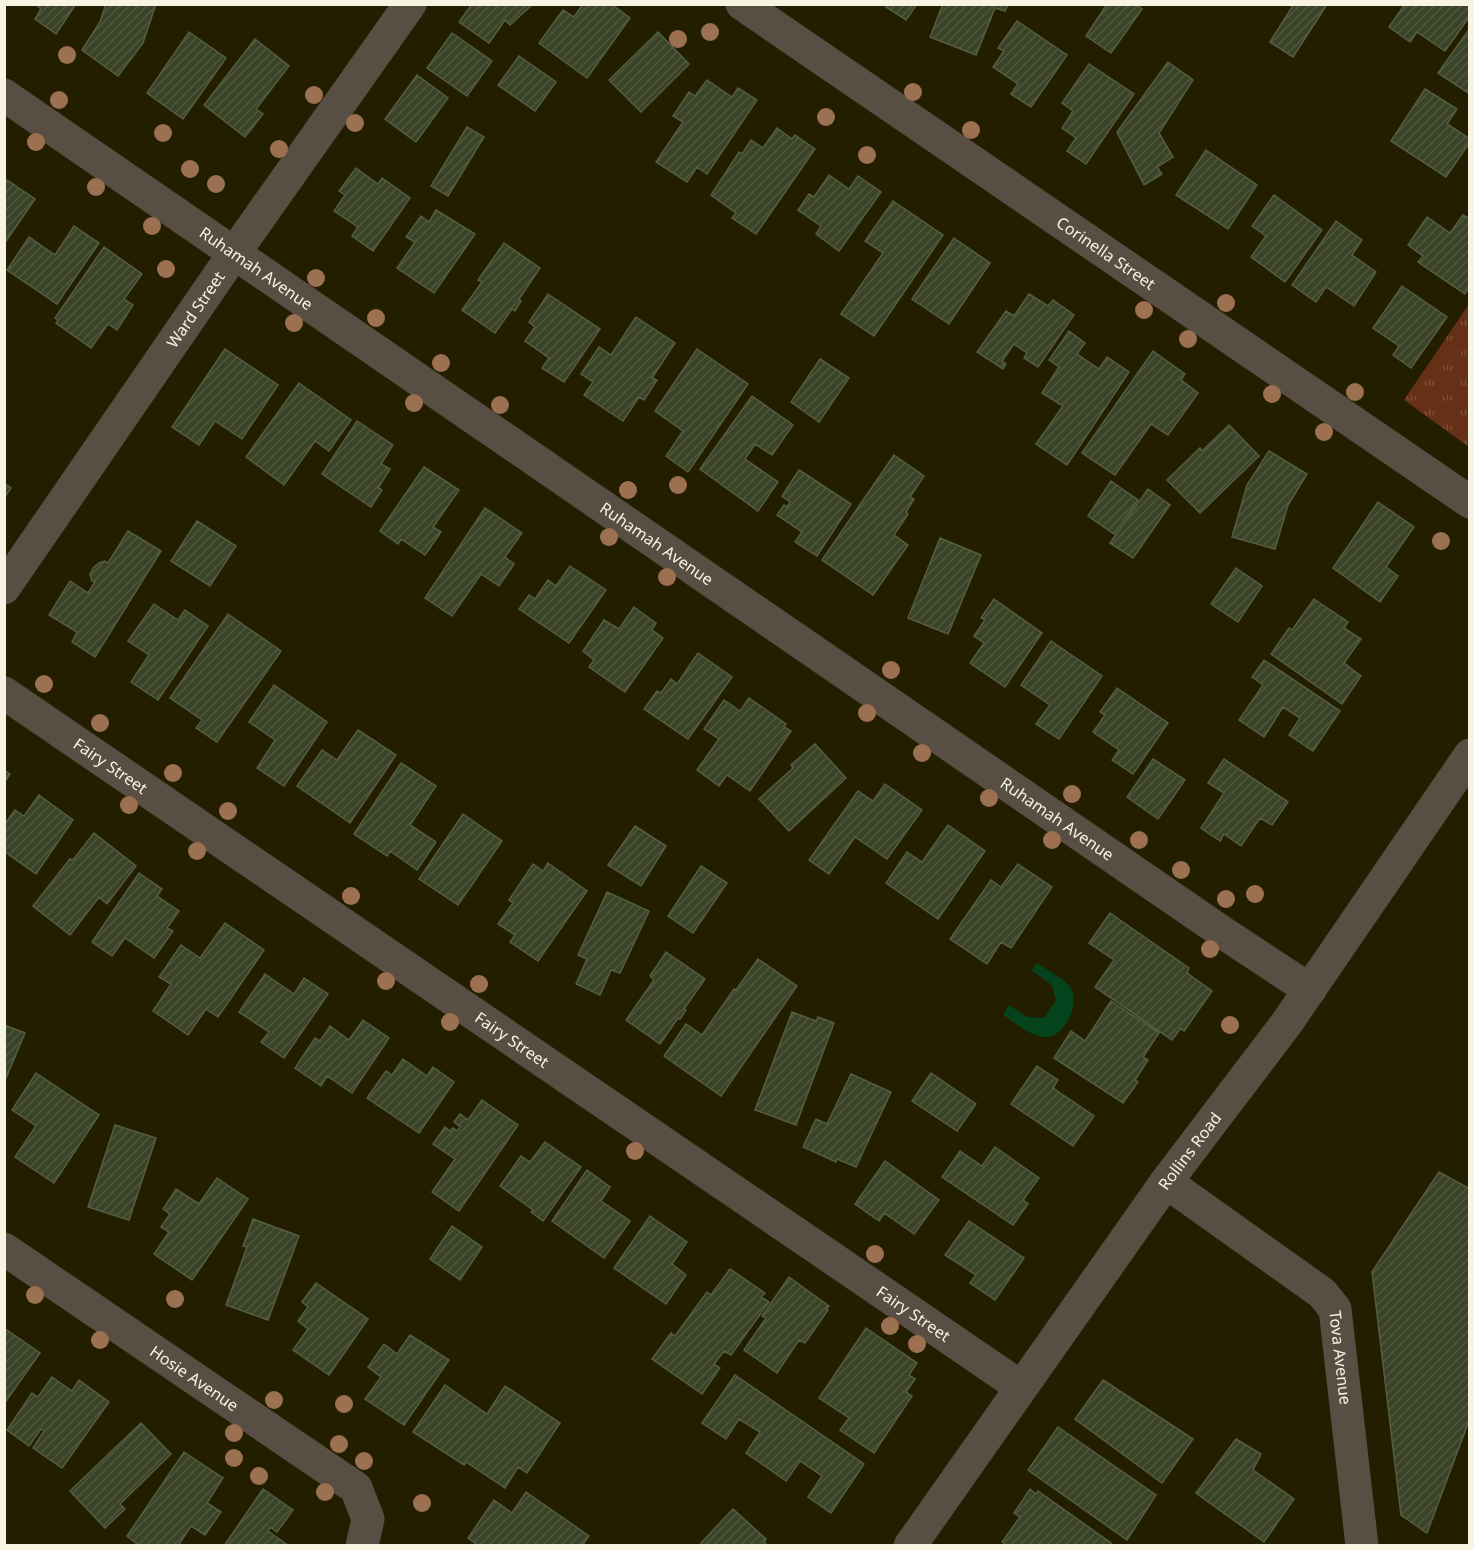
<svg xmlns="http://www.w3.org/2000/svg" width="1474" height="1550" viewBox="0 0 1474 1550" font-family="'Noto Sans',sans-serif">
	<defs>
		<pattern id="park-tufts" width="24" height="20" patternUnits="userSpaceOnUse" patternTransform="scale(1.5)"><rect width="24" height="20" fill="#653016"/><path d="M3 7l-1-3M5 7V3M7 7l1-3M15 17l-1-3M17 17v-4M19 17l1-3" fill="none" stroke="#7c4f38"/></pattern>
		<pattern id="building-hatch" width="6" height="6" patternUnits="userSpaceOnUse" patternTransform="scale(1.5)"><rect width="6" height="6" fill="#3a4327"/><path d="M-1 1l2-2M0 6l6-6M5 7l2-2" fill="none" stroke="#4e563c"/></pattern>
	</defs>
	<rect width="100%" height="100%" fill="#241e01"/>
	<path fill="url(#park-tufts)" d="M1469,304V447L1404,400Z"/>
	<path fill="#04431b" d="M1037,963C1044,968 1067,981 1071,988C1081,1004 1064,1039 1044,1037C1028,1035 1015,1023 1003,1015L1009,1005L1027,1017L1044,1018L1056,1000L1052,985L1031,970Z"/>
	<path fill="url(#building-hatch)" stroke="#545e40" stroke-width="1.5" d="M35,4H76L56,34L35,19L41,9Z
		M106,4H156L143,43L118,76L82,50L100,22Z
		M472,4H533L510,25L505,20L489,43L459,22Z
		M583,4H611L630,18L587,78L539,43L563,10L574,17Z
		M888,4H917L906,20L886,7Z
		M943,4H1008L1005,11L995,8L976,55L930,37Z
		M1107,4H1135L1142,9L1111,53L1086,36Z
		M1294,4H1324L1326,6L1293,57L1270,42Z
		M1405,4H1470V16L1445,51L1417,32L1410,42L1389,27Z
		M1017,21L1067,55L1031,107L1011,94L1018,84L993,67L1004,51L998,48Z
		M1470,28V94L1438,73Z
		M189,32L226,58L183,119L147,93Z
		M658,32L689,64L641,112L609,80Z
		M452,33L492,61L467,96L427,68Z
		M255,39L289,66L256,109L263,114L245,137L204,105Z
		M519,56L556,82L535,111L498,85Z
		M1168,62L1193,80L1159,133L1173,157L1157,167L1162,174L1144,185L1117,132Z
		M1089,64L1134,94L1086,164L1067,151L1076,138L1062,128L1073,111L1062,103Z
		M417,75L448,98L416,142L385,119Z
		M707,80L732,97L738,88L757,100L707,174L697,167L687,182L656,162L683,122L673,116L689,92L695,96Z
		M1425,89L1457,109L1447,124L1470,139V142L1446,177L1391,141Z
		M467,127L484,137L448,196L431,186Z
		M777,128L792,139L795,135L815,149L756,234L732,218L736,213L711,195L739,152L742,154L751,140L763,148Z
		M1206,150L1257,185L1228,229L1176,195Z
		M356,168L378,184L382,178L410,198L373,251L352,236L358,227L334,211L345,195L339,191Z
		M829,175L849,189L858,176L881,192L839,251L816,234L821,226L798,210L809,194L814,197Z
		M4,178L35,199L4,244Z
		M1274,195L1322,230L1285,282L1251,257L1266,236L1252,226Z
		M893,201L943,235L874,336L841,314L883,253L865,241Z
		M436,210L475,234L434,293L397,268L415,242L406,237L421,216L429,222Z
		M1463,215L1470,219V287L1465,294L1418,262L1423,256L1408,245L1427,217L1450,233Z
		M1336,221L1362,240L1352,255L1376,272L1354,306L1326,287L1316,302L1292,285Z
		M74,226L99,243L57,304L7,270L29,237L55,255Z
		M954,238L990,263L949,324L912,299Z
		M504,243L540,268L519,299L521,301L515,311L512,309L495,333L462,310L482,282L478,280Z
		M104,247L142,274L124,299L133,305L117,330L108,324L91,348L56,323L58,320L55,318Z
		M1402,286L1447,317L1411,368L1393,355L1399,346L1373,328Z
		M548,294L600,329L564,382L542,368L549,358L525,341L535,327L529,322Z
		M1029,294L1048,306L1053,300L1074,315L1038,367L1024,358L1027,353L1014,344L1002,361L1006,364L1003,369L977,352L1006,311L1014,316Z
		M636,317L675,343L652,378L657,380L644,400L639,397L623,421L584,395L593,382L581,374L599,347L611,355Z
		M1069,331L1085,343L1077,354L1099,369L1107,357L1129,372L1067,465L1036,444L1063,406L1042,393L1059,367L1049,360Z
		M225,349L278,385L242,439L215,421L199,445L172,427Z
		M697,349L748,384L688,472L666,456L683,431L655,411Z
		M1153,351L1185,374L1181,380L1198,393L1168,435L1151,424L1115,475L1082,453Z
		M820,359L849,378L819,422L791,402Z
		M299,383L351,420L329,451L315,441L284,485L246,457Z
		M752,396L793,425L772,455L755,444L745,459L778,482L758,511L700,469Z
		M357,421L393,445L381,464L390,469L378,488L382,490L371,507L322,474Z
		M1229,425L1259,456L1200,513L1167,480L1200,448L1202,451Z
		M1269,451L1307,474L1288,505L1275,549L1232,537L1247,485Z
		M894,455L924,476L910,497L914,499L906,512L908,514L894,535L908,545L873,595L822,560Z
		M424,467L459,490L433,527L441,532L425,555L401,539L398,544L380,531Z
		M799,470L851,504L817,556L795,542L802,532L777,515L784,505L787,507L790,502L782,496Z
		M1111,481L1138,500L1114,534L1088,516Z
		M4,483L11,488L4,498Z
		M1148,489L1170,505L1133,558L1110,543Z
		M1378,502L1414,527L1386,567L1398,576L1380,602L1333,568Z
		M485,508L522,533L505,557L514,564L499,586L481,574L452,616L425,598Z
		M197,521L236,546L210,586L171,561Z
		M128,531L161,551L95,657L72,642L77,632L49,615L70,581L88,593L95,582L92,581L90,574L94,567L99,563L105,561L108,563Z
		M940,538L981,555L948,634L908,618Z
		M570,566L606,590L569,643L519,609L529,595L535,599L548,580L556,586Z
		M1236,568L1262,586L1238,622L1211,604Z
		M994,599L1042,633L1005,687L970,663L984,643L974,636L985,620L981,618Z
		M1314,599L1348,622L1344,628L1361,639L1344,663L1361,676L1342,704L1271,654L1289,628L1292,630Z
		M154,604L178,620L185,610L208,626L158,700L131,682L149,655L128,641Z
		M634,607L656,623L652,630L663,638L625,692L589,667L594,660L583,651L604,620L619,629Z
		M228,614L281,651L217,742L196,728L202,720L170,698Z
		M1051,641L1102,676L1059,739L1036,724L1050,705L1021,685Z
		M698,653L732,677L688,739L644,709L657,691L661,693L671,679L677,684Z
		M1264,660L1340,711L1313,751L1289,735L1300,718L1283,707L1264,737L1239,720L1263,685L1252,677Z
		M274,685L327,722L284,786L257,768L275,740L249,722Z
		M1117,688L1168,723L1133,774L1112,760L1119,750L1093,732L1105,715L1100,712Z
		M749,698L786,724L784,727L791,731L750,791L727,775L719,786L697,770L719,739L704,729L724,700L740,711Z
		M358,730L396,755L350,823L297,786L322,750L337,760Z
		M815,744L846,778L789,831L759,799L793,768L791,765Z
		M1153,759L1185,780L1158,819L1127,797Z
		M1224,759L1288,802L1272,825L1260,818L1241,846L1224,834L1220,841L1201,828L1224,793L1208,783Z
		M401,763L436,786L410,825L436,842L417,870L390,851L387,856L354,834Z
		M4,770L10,774L4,783Z
		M885,784L922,810L887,859L855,837L829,874L809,860L858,791L873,801Z
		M39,795L73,820L36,874L4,851V825L15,810L24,816Z
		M463,814L502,841L458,905L419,879Z
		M948,825L985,851L938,919L886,883L907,852L922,862Z
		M635,826L666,846L641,886L608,865Z
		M94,833L136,866L107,904L99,897L70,935L33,906L70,859L73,860Z
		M548,863L587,891L538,961L510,942L515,935L498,924L513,903L509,900L533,864L543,871Z
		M1018,864L1052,887L1011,948L1001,942L987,964L950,939L991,880L1001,887Z
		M701,866L727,883L693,933L668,916Z
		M139,873L162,889L157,896L179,911L167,928L173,931L154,958L125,938L112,956L92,942Z
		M607,892L649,911L620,973L611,970L600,995L576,984L587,959L578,955Z
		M1110,913L1189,968L1187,973L1212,991L1184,1031L1181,1028L1172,1040L1095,987L1114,960L1089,943Z
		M225,923L264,950L218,1017L206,1009L188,1035L153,1011L171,984L159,977L181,945L200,958Z
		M666,952L705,979L684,1009L686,1010L680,1019L678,1018L660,1044L626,1020L654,980L650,976Z
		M758,959L797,986L721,1096L664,1056L686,1024L702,1035L734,989L736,990Z
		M265,974L294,994L304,978L328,994L284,1058L261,1042L269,1032L239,1012Z
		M1111,1001L1159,1033L1143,1057L1148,1060L1135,1080L1138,1082L1123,1103L1054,1058L1071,1031L1085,1041Z
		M792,1012L816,1021L818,1017L834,1023L796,1125L755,1110Z
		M363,1020L389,1038L352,1093L327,1076L321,1086L295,1068L315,1038L320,1041L330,1026L349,1040Z
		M4,1025L25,1033L4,1083Z
		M403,1059L427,1076L433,1067L454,1082L419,1133L367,1098L386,1071L392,1075Z
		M1037,1066L1058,1080L1053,1088L1094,1116L1073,1146L1011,1104Z
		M36,1073L99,1115L54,1183L15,1157L36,1126L12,1110Z
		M931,1073L976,1104L957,1131L912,1101Z
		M851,1074L891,1092L856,1167L837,1159L836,1162L803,1147L816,1119L827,1124Z
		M482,1100L518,1125L459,1211L432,1192L455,1159L433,1144L445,1127L450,1131L453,1128L457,1131L460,1127L454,1122L460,1114L468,1120Z
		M115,1125L156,1138L129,1220L88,1207Z
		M545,1142L581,1167L543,1221L531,1212L533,1210L500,1186L521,1156L530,1162Z
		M995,1147L1039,1178L1023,1200L1028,1204L1013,1225L942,1177L960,1151L982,1166Z
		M885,1161L939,1200L914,1234L884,1213L879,1221L855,1204Z
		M587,1170L610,1187L601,1201L630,1221L604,1258L552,1221Z
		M1439,1172L1470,1189V1418L1427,1533L1401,1515L1372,1272Z
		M217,1178L248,1199L192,1280L154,1254L169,1232L161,1227L170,1214L163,1209L176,1189L199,1204Z
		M650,1216L687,1242L672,1264L686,1275L666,1304L614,1268Z
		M253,1219L299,1236L268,1320L226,1305L247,1247L243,1246Z
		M969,1221L1024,1258L995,1300L970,1283L976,1275L945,1255Z
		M452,1226L482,1247L460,1280L430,1259Z
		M730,1269L765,1293L761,1297L769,1302L731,1355L724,1351L714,1364L720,1368L702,1394L652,1359L671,1333L675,1336L707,1292L711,1295Z
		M789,1277L829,1306L826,1309L828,1310L805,1343L799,1340L777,1373L744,1350L766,1318L762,1316Z
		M316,1283L368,1319L329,1375L293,1350L308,1329L298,1321L308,1307L302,1302Z
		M4,1328L40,1353L4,1404Z
		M866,1328L917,1363L909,1375L915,1379L906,1392L912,1396L874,1453L840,1430L849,1418L819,1398Z
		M410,1335L449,1360L404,1425L365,1399L381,1377L368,1367L384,1344L397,1354Z
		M735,1375L864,1464L831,1513L808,1497L822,1476L800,1461L786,1481L746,1453L760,1432L739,1419L726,1439L702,1423Z
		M52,1377L72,1391L79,1380L109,1402L62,1468L33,1448L44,1431L41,1429L29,1446L7,1430L32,1393L38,1397Z
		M1103,1380L1193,1439L1162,1483L1075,1419Z
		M445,1385L487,1414L505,1386L560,1423L527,1473L518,1467L505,1488L466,1462L464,1465L413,1432Z
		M141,1423L171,1454L120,1504L125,1509L105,1528L70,1491Z
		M1058,1427L1156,1495L1127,1540L1028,1470Z
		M1236,1439L1261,1454L1253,1470L1294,1499L1264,1542L1196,1493Z
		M184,1452L223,1478L207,1503L221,1512L205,1535L191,1526L178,1546H140L127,1536Z
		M263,1489L293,1510L277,1532L270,1527L268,1531L289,1546H224Z
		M1030,1489L1036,1494L1038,1491L1111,1543L1109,1546H1008L1002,1542L1020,1517L1014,1513Z
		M526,1492L589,1536L582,1546H479L468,1538L494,1500L512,1513Z
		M733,1509L766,1539L764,1542L768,1546H703L701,1543Z"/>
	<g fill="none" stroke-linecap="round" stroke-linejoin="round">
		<g stroke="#584e44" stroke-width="33">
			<path id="s1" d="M742,4L1470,502"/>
			<path id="s2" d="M4,95L1222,932L1310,990"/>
			<path id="s3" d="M4,588L235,252L410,4"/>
			<path id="s4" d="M4,693L1021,1387"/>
			<path id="s5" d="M1166,1182L1322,1293L1335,1309L1362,1546"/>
			<path id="s6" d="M4,1249L356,1488L368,1519L362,1546"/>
			<path id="s7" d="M910,1546L1166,1182L1286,1024L1470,755"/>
		</g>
	</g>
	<g fill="#9c7152">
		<circle cx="710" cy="32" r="9"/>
		<circle cx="678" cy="39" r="9"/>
		<circle cx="67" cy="55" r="9"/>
		<circle cx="913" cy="92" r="9"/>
		<circle cx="314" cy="95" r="9"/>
		<circle cx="59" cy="100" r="9"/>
		<circle cx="826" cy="117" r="9"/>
		<circle cx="355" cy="123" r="9"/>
		<circle cx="971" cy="130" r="9"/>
		<circle cx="163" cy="133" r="9"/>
		<circle cx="36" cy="142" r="9"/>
		<circle cx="279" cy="149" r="9"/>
		<circle cx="867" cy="155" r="9"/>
		<circle cx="190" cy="169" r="9"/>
		<circle cx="216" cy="184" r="9"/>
		<circle cx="96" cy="187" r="9"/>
		<circle cx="152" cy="226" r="9"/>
		<circle cx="166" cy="269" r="9"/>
		<circle cx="316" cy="278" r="9"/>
		<circle cx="1226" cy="303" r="9"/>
		<circle cx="1144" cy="310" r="9"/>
		<circle cx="376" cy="318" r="9"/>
		<circle cx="294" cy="323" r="9"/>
		<circle cx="1188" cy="339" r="9"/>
		<circle cx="441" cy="363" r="9"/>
		<circle cx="1355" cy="392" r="9"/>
		<circle cx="1272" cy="394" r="9"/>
		<circle cx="414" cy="403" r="9"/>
		<circle cx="500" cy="405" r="9"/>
		<circle cx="1324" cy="432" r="9"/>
		<circle cx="678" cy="485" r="9"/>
		<circle cx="628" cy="490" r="9"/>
		<circle cx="609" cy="537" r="9"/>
		<circle cx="1441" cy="541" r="9"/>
		<circle cx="667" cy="577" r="9"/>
		<circle cx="891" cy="670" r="9"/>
		<circle cx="44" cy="684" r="9"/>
		<circle cx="867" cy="713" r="9"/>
		<circle cx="100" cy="723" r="9"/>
		<circle cx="922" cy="753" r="9"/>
		<circle cx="173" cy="773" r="9"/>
		<circle cx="1072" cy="794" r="9"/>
		<circle cx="989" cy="798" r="9"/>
		<circle cx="129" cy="805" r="9"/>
		<circle cx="228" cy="811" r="9"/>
		<circle cx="1052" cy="840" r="9"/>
		<circle cx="1139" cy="840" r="9"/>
		<circle cx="197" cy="851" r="9"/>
		<circle cx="1181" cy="870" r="9"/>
		<circle cx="1255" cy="894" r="9"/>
		<circle cx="351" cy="896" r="9"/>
		<circle cx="1226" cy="899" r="9"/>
		<circle cx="1210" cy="949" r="9"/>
		<circle cx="386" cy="981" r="9"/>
		<circle cx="479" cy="984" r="9"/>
		<circle cx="450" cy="1022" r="9"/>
		<circle cx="1230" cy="1025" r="9"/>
		<circle cx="635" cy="1151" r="9"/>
		<circle cx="875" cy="1254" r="9"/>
		<circle cx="35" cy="1295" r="9"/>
		<circle cx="175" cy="1299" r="9"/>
		<circle cx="890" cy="1326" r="9"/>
		<circle cx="100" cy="1340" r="9"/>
		<circle cx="917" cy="1344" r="9"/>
		<circle cx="274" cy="1400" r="9"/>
		<circle cx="344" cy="1404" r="9"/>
		<circle cx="234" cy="1433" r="9"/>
		<circle cx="339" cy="1444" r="9"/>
		<circle cx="234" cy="1458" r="9"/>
		<circle cx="364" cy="1461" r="9"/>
		<circle cx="259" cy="1476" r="9"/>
		<circle cx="325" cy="1492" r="9"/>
		<circle cx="422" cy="1503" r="9"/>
	</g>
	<g text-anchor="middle" stroke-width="4.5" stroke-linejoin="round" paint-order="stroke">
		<g font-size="16" fill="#f8f4e2" stroke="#0b0801">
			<text dy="6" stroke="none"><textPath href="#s1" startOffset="441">Corinella Street</textPath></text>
			<text dy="6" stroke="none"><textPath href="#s2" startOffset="306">Ruhamah Avenue</textPath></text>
			<text dy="6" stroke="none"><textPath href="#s3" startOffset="338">Ward Street</textPath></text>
			<text dy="6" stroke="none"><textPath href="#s2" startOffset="792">Ruhamah Avenue</textPath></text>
			<text dy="6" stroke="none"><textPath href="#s4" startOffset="129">Fairy Street</textPath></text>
			<text dy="6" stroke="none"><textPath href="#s2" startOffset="1278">Ruhamah Avenue</textPath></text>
			<text dy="6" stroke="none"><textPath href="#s4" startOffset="615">Fairy Street</textPath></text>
			<text dy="6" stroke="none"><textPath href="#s7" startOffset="484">Rollins Road</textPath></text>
			<text dy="6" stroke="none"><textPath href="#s4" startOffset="1101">Fairy Street</textPath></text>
			<text dy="6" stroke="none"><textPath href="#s5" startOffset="261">Tova Avenue</textPath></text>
			<text dy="6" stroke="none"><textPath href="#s6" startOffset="230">Hosie Avenue</textPath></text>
		</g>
	</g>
	<rect width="1474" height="1550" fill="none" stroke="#f8f4e2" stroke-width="12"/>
</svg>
